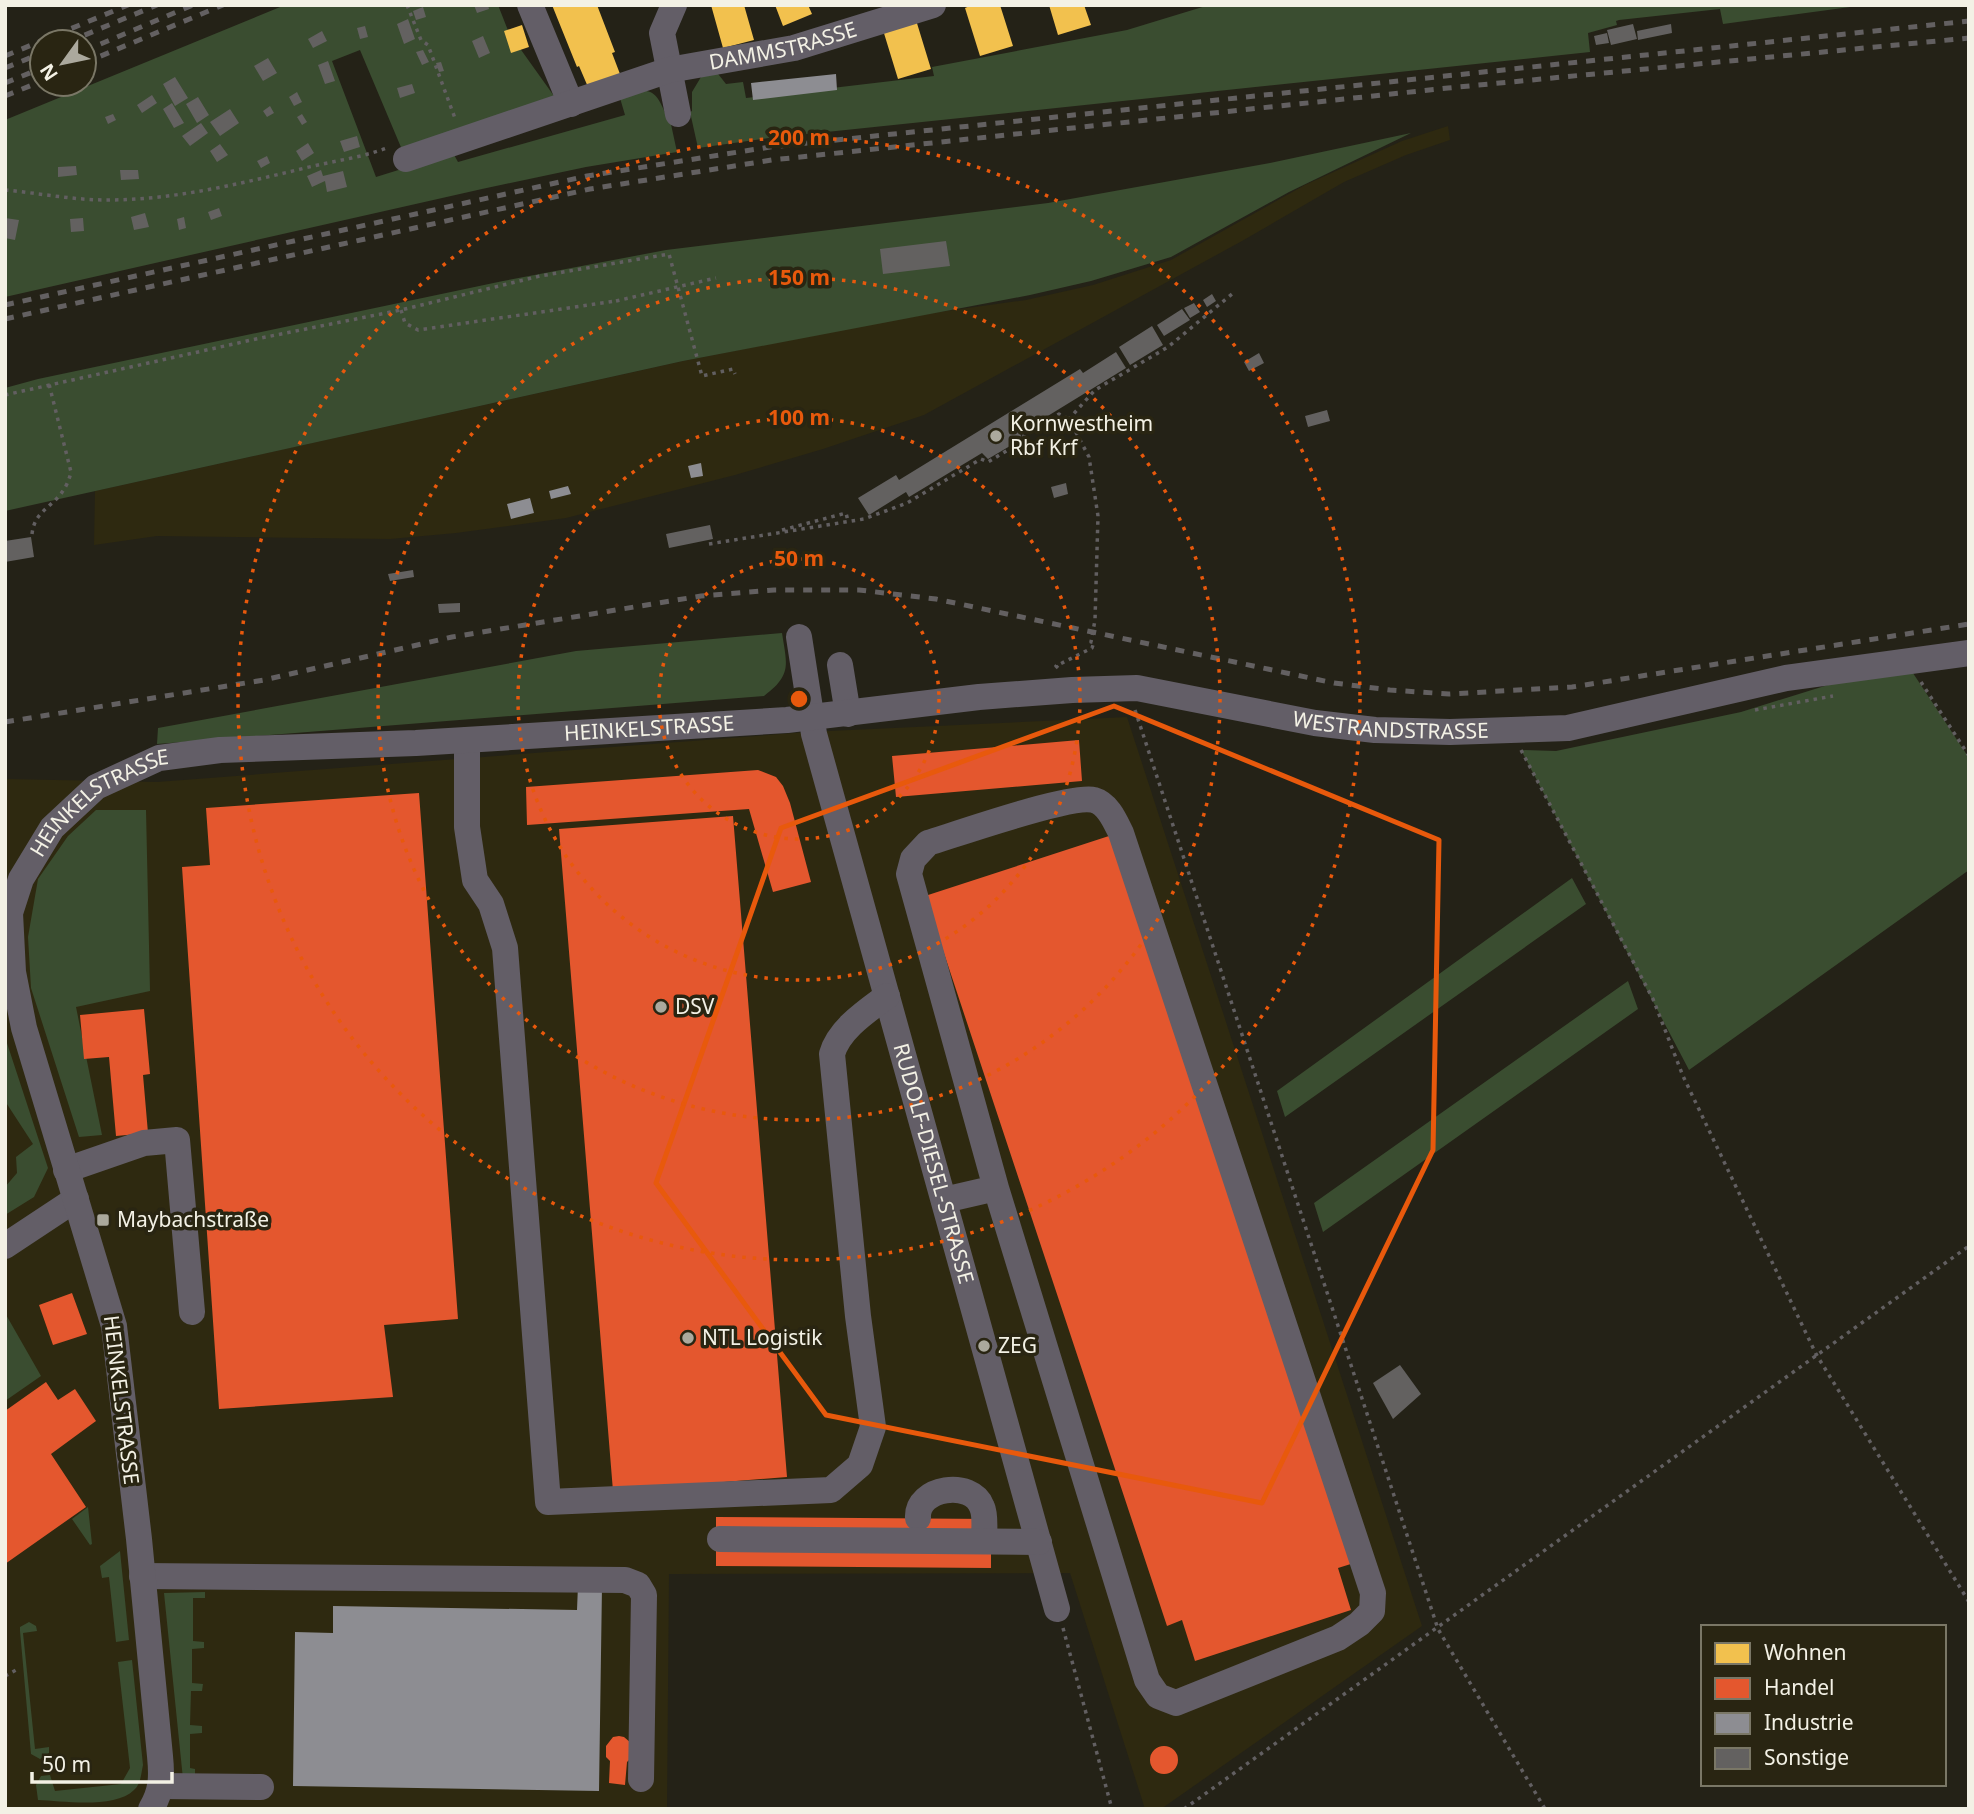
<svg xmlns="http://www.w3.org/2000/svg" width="1974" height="1814" viewBox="0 0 1974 1814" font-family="'Noto Sans',sans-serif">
	<rect width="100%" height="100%" fill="#242217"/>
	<path fill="#2e2910" d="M1448,126L1450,140L1406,155L1344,182L1242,241L924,415L823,449L735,475L566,518L456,533L390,539L157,536L94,545L95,491L683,361L834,331L939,312L1026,300L1093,285L1171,260L1305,185L1402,141Z
		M1127,717L1422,1626L1161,1809H1145L1070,1573L669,1574L667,1809H5V779L157,782L808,732Z"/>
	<path fill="#3a4d30" d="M285,5H498L509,33L554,96L403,152L360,50L332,61L376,177L453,153L458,162L625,115L620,98C647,88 654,85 666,115H669L677,152L586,167L482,189L5,297V120Z
		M1209,5H1865L1723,24L1720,9L1619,20L1616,21L1617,25L1588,33L1590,52L769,138L698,148L690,112L692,111V92L704,72L715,70L726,84L743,82L746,98L934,76L932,67L1127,30Z
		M1411,133L1289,192L1171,257L1091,281L1030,295L683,361L5,511V388L38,379L503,281L666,250L1048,203L1270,163Z
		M782,633C787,665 792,675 764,696L157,744L158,728L576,651Z
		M1905,661L1969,758V870L1689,1070L1521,750L1556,751L1741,712Z
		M96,810H146L150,991L76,1007L102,1135L79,1137L31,988L28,937L38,879L68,836Z
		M1572,878L1586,904L1285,1117L1277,1091Z
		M1628,981L1638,1009L1323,1232L1314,1203Z
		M5,1037L48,1168L34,1197L5,1215V1187L17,1173L16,1157L33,1144L5,1101Z
		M5,1313L41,1376L5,1401Z
		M88,1507L92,1544L90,1545L72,1519Z
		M120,1551L129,1640L116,1642L109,1577L102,1578L100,1566Z
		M205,1592V1598H193V1641L204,1642V1648L192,1649V1683L203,1684L202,1691H191L190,1725L202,1726V1733L190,1734V1768L195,1769V1779H183L164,1593Z
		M29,1622L36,1626L37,1631L23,1633L35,1749L49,1747V1753L40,1759L31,1754L20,1631V1627Z
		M132,1660L143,1765C141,1774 141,1784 134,1790C115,1809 63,1801 38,1800L36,1785L41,1776L50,1775L55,1791L121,1784L130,1768L118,1662Z"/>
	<path fill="#f2c14e" d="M552,5H597L615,52L612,53L620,74L588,87L579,66L577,67Z
		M711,5H744L754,40L723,48Z
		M775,5H808L812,14L783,26Z
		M972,5H1000L1013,46L980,56L965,8Z
		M1049,5H1084L1091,25L1058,35Z
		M916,20L931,69L898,79L883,30Z
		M522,25L529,47L511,53L504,31Z"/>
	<path fill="#e4572e" d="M1079,740L1082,781L896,797L892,756Z
		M758,770L776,777L783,786L790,803L811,882L773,892L749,809L527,825L526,787Z
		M419,793L458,1319L384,1325L393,1397L219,1409L182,867L210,865L206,808Z
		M733,816L787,1477L613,1491L559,829Z
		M1112,835L1354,1563L1338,1568L1351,1610L1195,1661L1182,1620L1167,1626L925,896Z
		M144,1009L150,1074L143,1075L148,1133L116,1136L109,1057L84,1059L80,1015Z
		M72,1293L87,1334L53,1345L39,1305Z
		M46,1382L58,1400L75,1389L96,1421L51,1454L86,1507L5,1564V1411Z
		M716,1517L991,1519V1568L716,1566Z
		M619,1736L624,1737L631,1743V1758L627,1762L625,1785L609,1783L610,1761L606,1757V1746L613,1737Z
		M1150 1760a14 14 0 1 1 28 0a14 14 0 1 1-28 0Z"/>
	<path fill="#8d8d92" d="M836,74L837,90L753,100L751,83Z
		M701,463L703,476L691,478L688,466Z
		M568,486L571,494L551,499L549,491Z
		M530,498L534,513L511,519L507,504Z
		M578,1585L602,1586L599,1791L293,1786L295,1632L333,1633V1606L577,1610Z"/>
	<path fill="#636160" d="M474,5H488L489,9L477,13Z
		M423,7L426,17L416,20L413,11Z
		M408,19L415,39L404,44L397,24Z
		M1633,24L1637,39L1611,45L1607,30Z
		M1671,24L1672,33L1638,40L1637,31Z
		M365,26L368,37L360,39L357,28Z
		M322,31L327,41L313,48L308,39Z
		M1607,33L1609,43L1596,45L1594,36Z
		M483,36L490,53L479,58L472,41Z
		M423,50L429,62L422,65L416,52Z
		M268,58L277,73L263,81L254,66Z
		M328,61L335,81L325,84L318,65Z
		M441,62L444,71L439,72L436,63Z
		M175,77L188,98L175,106L163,84Z
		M412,84L415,93L400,98L397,88Z
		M297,92L302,102L294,106L289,97Z
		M152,95L157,103L142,113L137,105Z
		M198,97L209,115L197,123L186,104Z
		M172,103L184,123L174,128L163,109Z
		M270,106L274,113L267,117L263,111Z
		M230,109L239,123L220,136L210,122Z
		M113,114L116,120L108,124L105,117Z
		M302,114L307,122L302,125L297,117Z
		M201,123L208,133L190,146L182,136Z
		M357,136L360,147L344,152L340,141Z
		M308,143L314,153L302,161L296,151Z
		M220,144L228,155L217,162L210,151Z
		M267,156L270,163L261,168L257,161Z
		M76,166L77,175L58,177V167Z
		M120,170H138L139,179L121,180Z
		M321,170L323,176L343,171L347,187L327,192L325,181L312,187L307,176Z
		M219,208L222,216L211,220L208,212Z
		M145,213L149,227L134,230L131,217Z
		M184,217L186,228L179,230L177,219Z
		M5,218L19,220L15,240L5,238Z
		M83,218L84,231L71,232L70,219Z
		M946,241L950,266L883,274L880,249Z
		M1212,294L1216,301L1207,307L1203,300Z
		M1194,303L1200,312L1190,318L1184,308Z
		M1182,309L1190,320L1164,336L1157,325Z
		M1152,326L1163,345L1130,365L1119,347Z
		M1116,352L1126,368L1020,433L1022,439L988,459L982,453L909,497L906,492L869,515L858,498L896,475L899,480L1080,369L1083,373Z
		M1259,353L1264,363L1249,371L1244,362Z
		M1327,410L1330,421L1308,427L1305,416Z
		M1066,483L1068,494L1054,498L1051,487Z
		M710,525L713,539L669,548L666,534Z
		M31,537L34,557L5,562V541Z
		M413,570L414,577L390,581L388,574Z
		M460,603V612L439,613L438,604Z
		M1400,1365L1421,1394L1393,1419L1373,1383Z"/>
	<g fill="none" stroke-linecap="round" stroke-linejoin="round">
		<path stroke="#625f61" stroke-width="3.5" stroke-dasharray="3.5 5" stroke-linecap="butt" d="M407,5L421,40L428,45L456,121
			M5,190C38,193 73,200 106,200C174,200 239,184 305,168C333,161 360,158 387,148
			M401,310L405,323L418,330L616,301
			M5,395L256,339L401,310L540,276L669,254L702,376L733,369L735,374
			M782,530L846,513L848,521
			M32,534C35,505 63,507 71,472L49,384
			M709,544L864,519L907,503L981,459L988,462L1023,441L1024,435L1059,414L1069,419
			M1058,668L1056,666L1092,648L1094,642H1091L1095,620L1098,516L1089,457L1069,419L1095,390L1168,347L1232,294
			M1921,682L1969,756
			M1135,710L1438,1629L1545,1809
			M1755,710L1833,696
			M1521,750L1653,999L1683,1076L1816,1354L1969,1602
			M1063,1628L1112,1809
			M5,1676L18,1669
			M1184,1809L1969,1246"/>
		<g stroke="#635e67" stroke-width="26">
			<path d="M530,5L571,104"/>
			<path d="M674,5L662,33L678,114"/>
			<path id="s1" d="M406,159L669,70L794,48L933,5"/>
			<path id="s2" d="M799,637L814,734L1057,1609"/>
			<path d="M840,665L848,714"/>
			<path d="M467,740V827L475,880L491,904L505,948L548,1502L831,1490L860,1465L873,1427L858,1316L832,1054C839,1029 867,1011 887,996"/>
			<path d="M66,1170L144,1143L177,1140L192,1312"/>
			<path d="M944,1200L996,1188L1147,1680L1158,1696L1176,1703L1338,1638L1359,1624L1372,1611L1373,1593L1121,833C1115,821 1108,804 1094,800C1071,794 957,834 928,843L913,859L909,874L996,1188"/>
			<path d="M5,1246L76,1199"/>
			<path d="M918,1518C916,1487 972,1479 982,1507C986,1516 984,1531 984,1540"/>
			<path d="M720,1539L1039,1542"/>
			<path d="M142,1576L625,1580L638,1585L644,1595L641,1779"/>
			<path d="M161,1786L261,1787"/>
			<path id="s3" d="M151,1809C162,1791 162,1776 160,1756L139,1539L114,1326L24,1028L13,972L10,913L21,879L52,828L96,787L159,758L220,750L416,743L787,720L979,697L1072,690L1137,688L1315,723L1375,730L1450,732L1568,728L1786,678L1969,653"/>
		</g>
		<path stroke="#636061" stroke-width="5" stroke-dasharray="9 9" stroke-linecap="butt" d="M68,42L157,5
			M84,51L193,5
			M5,56L128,5
			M84,63L223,5
			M5,68L42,53
			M5,83L42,68
			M5,96L42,81
			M5,305L587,176L770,147L1969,21
			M5,319L590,189L772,160L1448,88L1969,38
			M5,722L264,680L452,637L701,596L774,590H859L936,599L1334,683L1390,690L1449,694L1572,687L1969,624"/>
		<path stroke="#625f61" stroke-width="3.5" stroke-dasharray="3.5 5" stroke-linecap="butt" d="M616,301L716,278"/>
	</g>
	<path fill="none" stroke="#e8590c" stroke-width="5" stroke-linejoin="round" d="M1114,706L1439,840L1433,1150L1262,1503L826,1415L656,1183L781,828Z"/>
	<g fill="none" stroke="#e8590c" stroke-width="3.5" stroke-dasharray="3.5 7">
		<circle cx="799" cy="699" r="140"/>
		<circle cx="799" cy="699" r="281"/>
		<circle cx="799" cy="699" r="421"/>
		<circle cx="799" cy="699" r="561"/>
	</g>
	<g fill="#aba99d" stroke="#292512" stroke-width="2.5">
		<circle cx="996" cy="436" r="7"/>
		<circle cx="661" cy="1007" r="7"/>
		<rect x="96" y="1213" width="14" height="14" rx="3.5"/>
		<circle cx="688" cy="1338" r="7"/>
		<circle cx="984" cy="1346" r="7"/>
	</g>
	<g text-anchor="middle" stroke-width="7" stroke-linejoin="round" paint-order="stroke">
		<g font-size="21" fill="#f3f1e5" stroke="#292512">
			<text dy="7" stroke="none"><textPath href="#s1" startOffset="394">DAMMSTRASSE</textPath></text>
			<text dy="7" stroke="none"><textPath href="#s3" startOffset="2378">WESTRANDSTRASSE</textPath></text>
			<text dy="7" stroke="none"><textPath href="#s3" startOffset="1631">HEINKELSTRASSE</textPath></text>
			<text dy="7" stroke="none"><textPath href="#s3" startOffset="1064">HEINKELSTRASSE</textPath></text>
			<text dy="7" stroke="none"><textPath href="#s2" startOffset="544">RUDOLF-DIESEL-STRASSE</textPath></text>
			<text transform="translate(121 1400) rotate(83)" y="7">HEINKELSTRASSE</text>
		</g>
		<g font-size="21" fill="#f3f1e5" stroke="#292512" text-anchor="start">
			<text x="1010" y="431">Kornwestheim<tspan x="1010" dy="24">Rbf Krf</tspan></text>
			<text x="675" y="1014">DSV</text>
			<text x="117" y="1227">Maybachstraße</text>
			<text x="702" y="1345">NTL Logistik</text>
			<text x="998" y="1353">ZEG</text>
		</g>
	</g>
	<circle cx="799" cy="699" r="10" fill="#e8590c" stroke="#292512" stroke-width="3.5"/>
	<g font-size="21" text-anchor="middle" font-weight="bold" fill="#e8590c" stroke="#292512" stroke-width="7" stroke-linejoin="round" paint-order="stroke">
		<text x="799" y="145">200 m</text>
		<text x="799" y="285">150 m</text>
		<text x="799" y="425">100 m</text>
		<text x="799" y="566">50 m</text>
	</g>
	<rect width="1974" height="1814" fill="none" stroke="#f3f1e5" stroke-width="14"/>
	<rect x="1701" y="1625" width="245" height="161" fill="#292512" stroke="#7a7766" stroke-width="2"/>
	<rect x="1715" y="1643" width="35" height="21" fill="#f2c14e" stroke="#7a7766" stroke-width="2"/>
	<text x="1764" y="1660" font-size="21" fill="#f3f1e5">Wohnen</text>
	<rect x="1715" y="1678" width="35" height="21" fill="#e4572e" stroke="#7a7766" stroke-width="2"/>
	<text x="1764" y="1695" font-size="21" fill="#f3f1e5">Handel</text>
	<rect x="1715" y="1713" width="35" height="21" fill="#8d8d92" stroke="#7a7766" stroke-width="2"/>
	<text x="1764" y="1730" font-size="21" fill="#f3f1e5">Industrie</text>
	<rect x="1715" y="1748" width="35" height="21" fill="#636160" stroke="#7a7766" stroke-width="2"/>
	<text x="1764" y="1765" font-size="21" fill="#f3f1e5">Sonstige</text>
	<g transform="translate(63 63) rotate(237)"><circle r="33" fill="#292512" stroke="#7a7766" stroke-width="2"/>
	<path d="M0-5L12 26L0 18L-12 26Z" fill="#aba99d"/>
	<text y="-10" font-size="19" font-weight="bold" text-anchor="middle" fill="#f3f1e5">N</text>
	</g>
	<path d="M32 1772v10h140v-10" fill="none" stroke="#f3f1e5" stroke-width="3.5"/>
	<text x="42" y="1772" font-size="21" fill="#f3f1e5" stroke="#292512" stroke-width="5" paint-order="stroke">50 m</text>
</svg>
